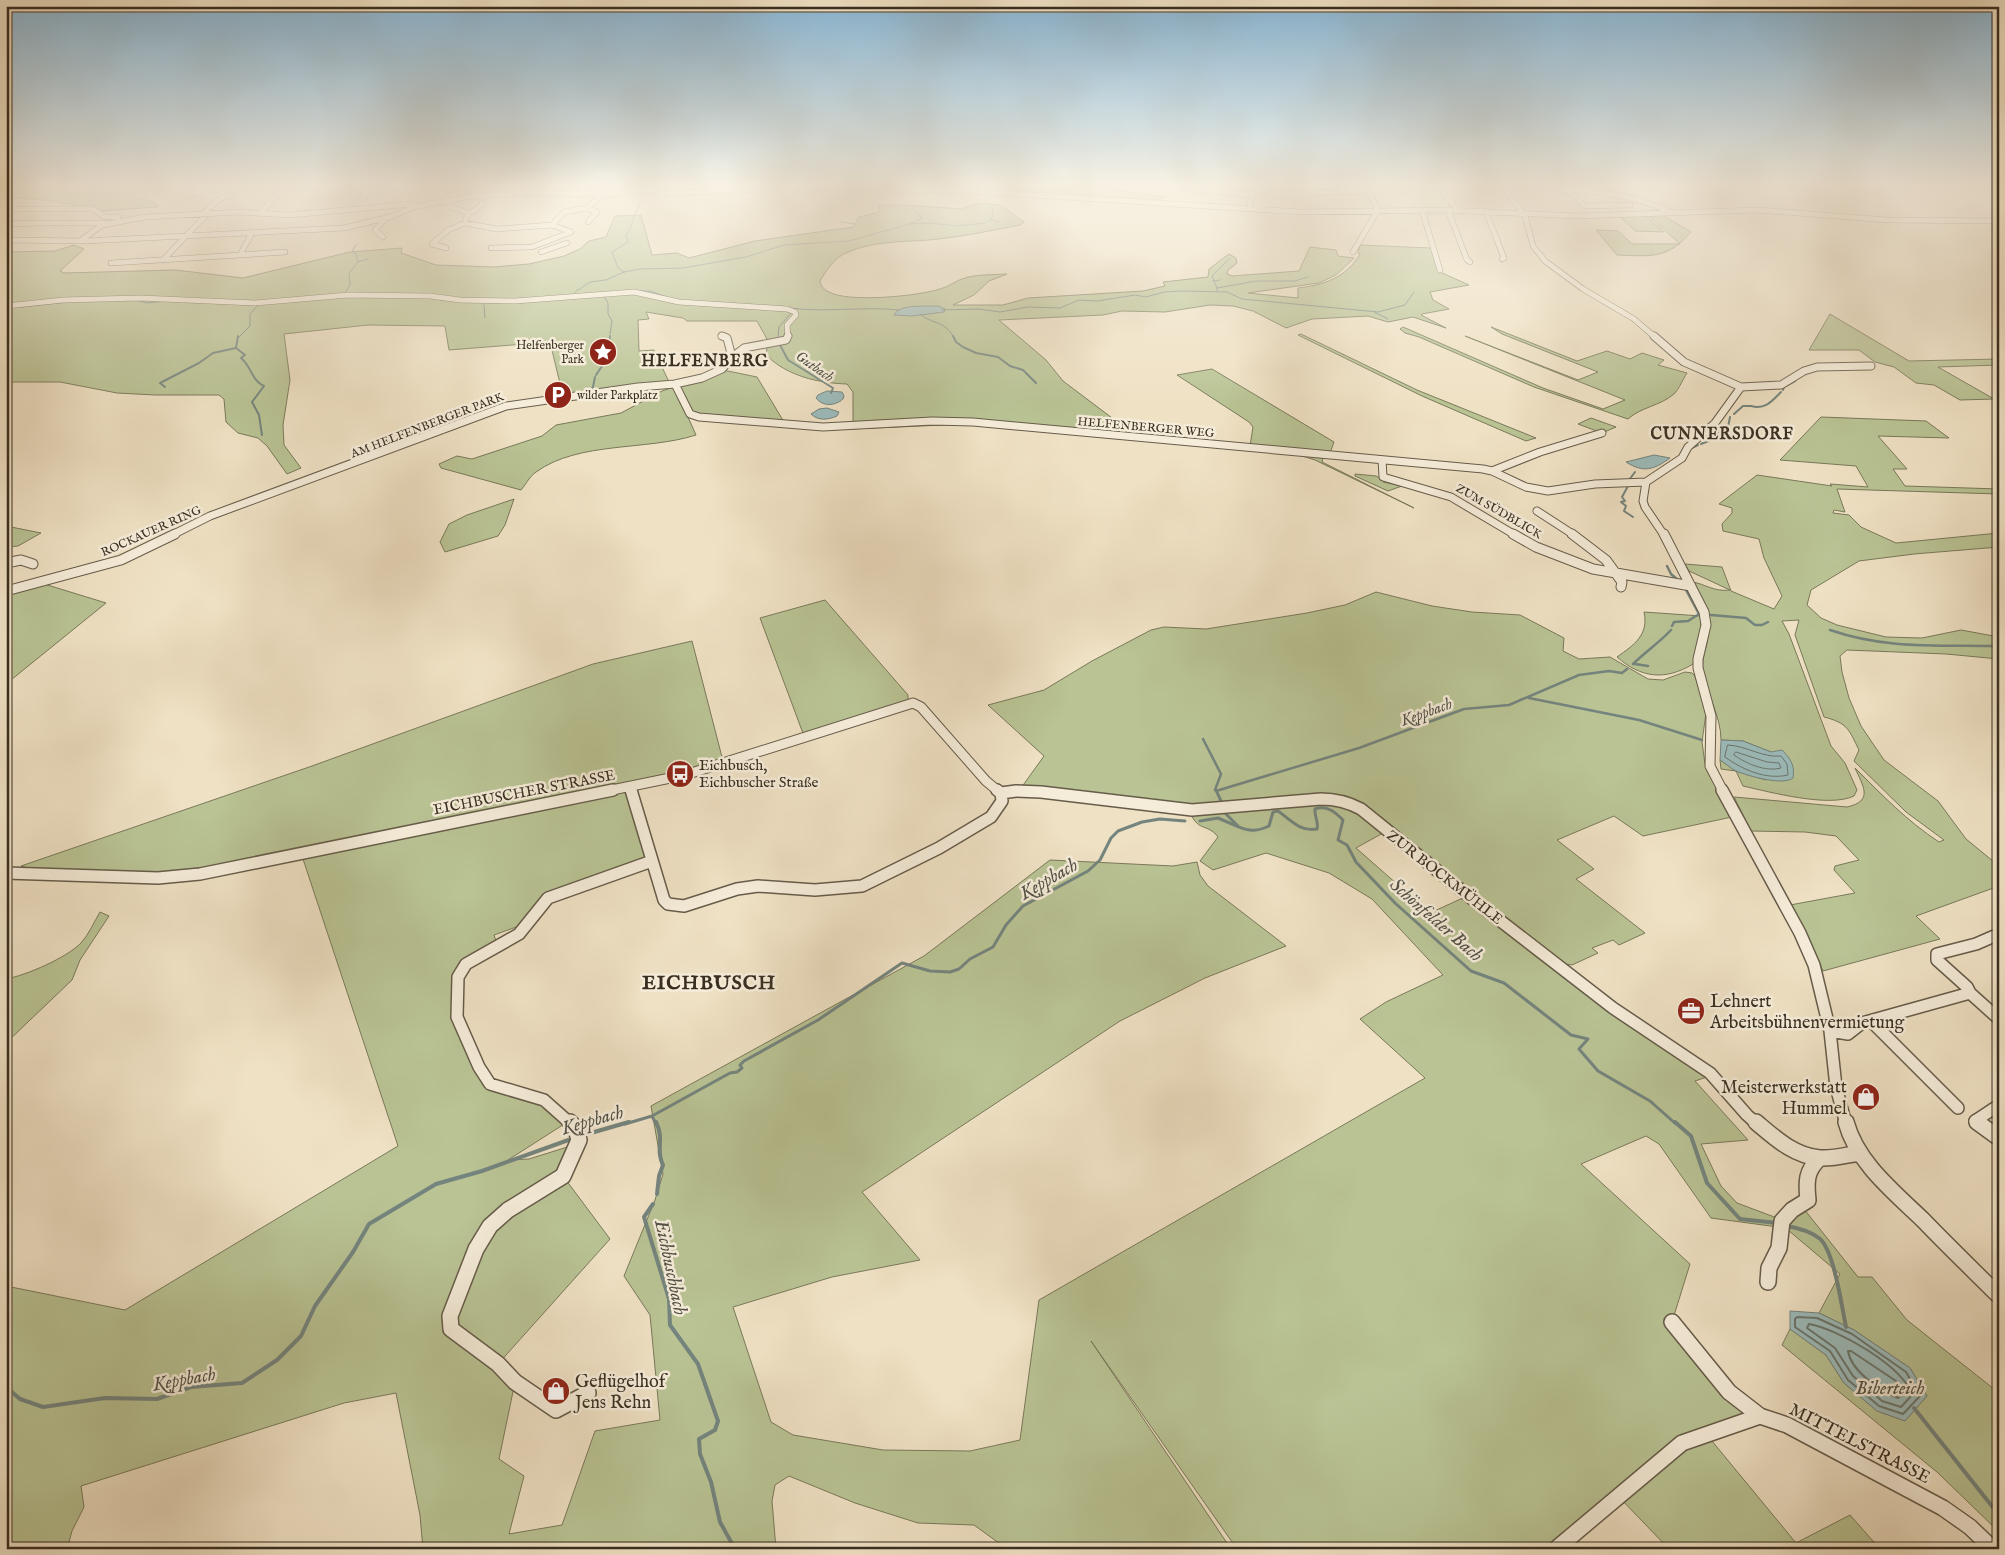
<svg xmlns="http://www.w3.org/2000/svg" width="2005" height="1555" viewBox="0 0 2005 1555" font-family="'IM FELL English',serif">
	<rect width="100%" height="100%" fill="#efe1c4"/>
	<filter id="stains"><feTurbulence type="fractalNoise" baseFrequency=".004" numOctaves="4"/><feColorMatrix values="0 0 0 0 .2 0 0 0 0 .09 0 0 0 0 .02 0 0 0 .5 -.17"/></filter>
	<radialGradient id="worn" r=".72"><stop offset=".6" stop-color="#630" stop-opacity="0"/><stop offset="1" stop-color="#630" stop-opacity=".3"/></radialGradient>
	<path fill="#b9c394" stroke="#79795a" d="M6,185H128L138,190L134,194V197L155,202L158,207L100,211L53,201L6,197Z
		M637,185H1100L1115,190L1165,197L1150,202L977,190H724V186L707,187V191H695L694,188L668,189L669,192Z
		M980,203L1000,205L1024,222L1020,225C990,231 960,237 929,240C901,242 872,241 846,253C834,258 826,271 820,281C821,286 824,290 829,292C848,303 919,296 940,289C949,287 956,280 965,278C978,274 994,275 1007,274L989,281L974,295L953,305H1003L1028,298L1143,291L1165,286L1163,282L1208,277L1209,269L1229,254L1236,258L1237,263L1228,270L1227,274L1232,276L1299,271L1310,247L1336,250L1338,256L1354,258L1336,275L1319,283L1248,293L1298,298V288C1324,285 1346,278 1360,254L1358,253L1360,245L1431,248L1440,272L1469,285L1430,292L1433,300L1449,309L1422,314L1421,315L1446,328L1413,317L1388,322L1368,316L1312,319L1286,328L1253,311L1233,306L1210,305L1165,312L1122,311L1103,315L999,320L1046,360L1063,381L1136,436L973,419L853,424V392L847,384C818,383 787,376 766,355L768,341L757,321H687L683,318L646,312L649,319L638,320L639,351L654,350L669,382L563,396L550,342L449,350L445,326L368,325L284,334L290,380L283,425L284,445L301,468L287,474L267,446L258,438L238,433L226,422L224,399L219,395H155L117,393L60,382H6V306L15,305L11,299H6V252L55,251L74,245L84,249L60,271L64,273L175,270L243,278L350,252L402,248L401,253L436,265L494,267L529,264L564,256L580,249L589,241L606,237L615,216L641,215L652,255L677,253L689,258L755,241L853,227L859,217L879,212L878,205H905L962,209Z
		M1661,214L1691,232C1667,260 1650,256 1617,255L1596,230L1618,231L1632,244H1680L1648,215Z
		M1619,216H1646L1664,232L1635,231Z
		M1830,314L1909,361L1999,359V365L1938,367L1994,399L1960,400L1934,385L1916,383L1894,367L1875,362L1859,350H1809Z
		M1403,327L1543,388L1603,409L1625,400L1465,336L1578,380L1598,372L1502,334L1491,327L1577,361L1607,351L1630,359L1642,353L1664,360L1658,365L1687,373C1683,379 1679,389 1674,394C1660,406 1641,407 1628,419L1534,387L1419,337L1405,333L1400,329Z
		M1301,334L1417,390L1536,438L1526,441L1422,396L1298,335Z
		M1212,369L1334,442L1330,453L1250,446L1253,427L1249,422L1177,375Z
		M723,370L757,377L784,422L687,415L696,435C646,451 579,441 536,472C530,476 526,484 521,490L441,468L439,464L457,456L472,459L542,436L556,425L621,413L662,391Z
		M1821,417L1926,421L1949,438L1878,436L1907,469H1893L1905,486L1999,489V494L1837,489L1845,512L1834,510L1833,513L1849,515L1861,527L1896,543L1999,533V547L1914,554L1859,561L1811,590L1807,605L1821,618L1837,625L1886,637L1922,638L1961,630L1999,637V659L1946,654L1847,650L1840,656L1842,672L1849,698L1861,726L1884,760L1938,801L1966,839L1999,866V886L1916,916L1940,939L1823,971L1808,937L1790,905L1855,893L1834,870L1835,866L1859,860L1836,836L1805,832L1751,831L1734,797L1847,807C1874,801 1863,786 1855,768C1882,795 1907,821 1939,842L1944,840L1906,812L1854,761L1859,750C1849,730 1848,723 1824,717L1795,635L1799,620L1782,621L1789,634L1831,746L1845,763L1857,790L1854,796C1829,808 1770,792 1743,786L1736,771L1721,769L1720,760L1736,771L1766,780L1771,752L1743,741L1721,740C1721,715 1706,695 1703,670C1701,658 1707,649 1708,637C1711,617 1700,600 1692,582C1706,584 1713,592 1730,590L1689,571L1685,564L1722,567L1731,591L1774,609L1782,596L1764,558L1759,539L1723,531L1722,524L1732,513V508L1719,504L1757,475L1832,486L1830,484L1868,487L1856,466L1780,460Z
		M701,418L827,428L957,422L1305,453L1307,455H1319L1318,457L1323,458L1322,462L1414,508L1315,460L1296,454L967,424L827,430Z
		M1591,418L1616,427L1602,433L1578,424Z
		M1355,474L1376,476L1384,480L1383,482L1402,486L1388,491L1355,476Z
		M514,499L505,525L498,536L445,552L440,542L449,524L467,515Z
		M6,526L41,533L18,546L6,547Z
		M41,583L106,603L6,684V594Z
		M1376,592L1432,606L1472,612L1520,615L1564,638L1563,651L1579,659L1610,657L1648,679L1663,680L1685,672L1692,673L1695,676L1706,713L1702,742L1705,764L1732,817L1643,836L1614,816L1557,840L1594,869L1576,879L1645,933L1619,945L1613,940L1592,948L1598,953L1572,965L1564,964L1383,833L1356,848L1430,913L1465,897L1707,1077L1695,1081L1748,1140L1701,1144L1721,1186L1737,1203L1777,1218L1778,1227L1711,1218L1659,1144L1646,1136L1581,1164L1690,1264L1672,1322L1760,1416L1707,1435L1796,1543L1850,1515L1880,1549H1669L1618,1496L1552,1549H1237L1091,1341L1231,1549H1007L974,1525L918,1523L855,1503L789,1476L775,1485L772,1501L776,1549H423L420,1515L396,1393L344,1403L81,1486L84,1507L72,1531L67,1549H6V1286L125,1310L398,1146L301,853L200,874L54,875L21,866L312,766L593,664L692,641L723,761L635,784L652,861L548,898L519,926L494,935L498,947L466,964L457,1017L490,1084L544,1100L569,1121L508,1160L529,1159L577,1144L563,1176L610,1239L498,1364L515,1382L499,1459L524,1476L509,1534L562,1525L595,1431L660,1420L650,1315L624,1276L655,1200L663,1174L651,1106L924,956L1050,860L1173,866L1197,862L1200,875L1208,886L1286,946L1205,978L1120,1021L862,1192L920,1260L832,1277L733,1307L771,1422L793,1435L883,1450L970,1451L1020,1440L1039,1300L1425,1078L1360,1019L1386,1002L1443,975L1372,899L1329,873L1266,853L1213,870L1200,861L1218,837C1207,822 1197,834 1188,807L1021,788L1044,756L988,705L1044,690L1092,661L1151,630L1164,627L1206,629L1307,613L1345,605Z
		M825,600L908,695V701L804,736L760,618Z
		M1644,612L1701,616V626L1693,664C1665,681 1641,678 1617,657C1634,645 1649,635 1644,612Z
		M100,912L109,916L80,960L72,980L6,1043V979C27,975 66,958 81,943C89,934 94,922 100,912Z
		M1804,1209L1858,1277H1872L1907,1320L1999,1393V1532L1937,1472L1782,1345L1790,1329L1826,1355L1844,1383L1877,1411L1905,1421L1927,1396L1910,1368L1854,1330L1819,1313L1840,1274L1788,1230V1221Z"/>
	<path fill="#9cbcbc" stroke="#74847e" d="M938,306L945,309L944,312L912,316L894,315C900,303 926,307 938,306Z
		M827,391L842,392L844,396L843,399C835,406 823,407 816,398L818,395Z
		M819,409L827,408L839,412L837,416C828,420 818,421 811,414Z
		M1654,455L1670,458C1654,470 1643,473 1626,462Z
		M1721,740L1743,741L1771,752L1782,750C1791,759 1795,766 1793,778C1783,786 1748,776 1736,771C1730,768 1725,763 1720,760Z
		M1790,1311L1819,1313L1854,1330L1910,1368L1927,1396L1905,1421L1877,1411L1844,1383L1826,1355L1790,1329Z"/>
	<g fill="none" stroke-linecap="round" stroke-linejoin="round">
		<path stroke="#6a766e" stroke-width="1" d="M1728,745C1747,746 1763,758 1781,756L1787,764L1788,775C1766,780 1743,770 1725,757Z
			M1736,752L1767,762L1779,763L1781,768C1765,772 1747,764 1734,755Z"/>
		<path stroke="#6a766e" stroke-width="2" d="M1797,1317L1817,1318L1852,1334L1906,1372L1920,1396L1903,1414L1879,1406L1848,1380L1830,1351L1795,1327V1319Z
			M1809,1324C1838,1329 1903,1366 1912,1395L1901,1407L1882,1401L1853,1376L1835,1348L1807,1328Z
			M1848,1351H1851L1896,1381L1902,1395L1898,1398C1880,1391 1851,1371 1848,1351Z"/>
		<path stroke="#74847e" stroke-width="1" d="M991,220L999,222
			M841,222L855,224
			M910,224L922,218L913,209
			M358,262L368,259
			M624,272L618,268L612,252L628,242L626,236C634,225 632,214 641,203
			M1213,281L1220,280
			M1217,288L1212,276L1230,258
			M638,291H650L667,297
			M1217,291V288L1256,281H1295L1308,277
			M575,292L590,282L606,280L624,272L640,269L683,268L746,257L784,245L849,241L910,224L930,223L956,226L985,223L992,218L993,210L989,206
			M345,293L350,285L349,273L358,262L356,254L352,251L357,244
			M604,296L608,303V314L612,321L610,334
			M136,300L147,303L167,301
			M459,302L509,303
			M484,305L485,318
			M21,307L68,302
			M790,308C826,313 863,306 899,310
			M942,310L979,309L1000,312L1028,307L1060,308L1079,300L1097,301L1135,295L1146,297L1164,292L1181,291L1227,292L1242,299L1378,312L1405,305L1414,292
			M1374,312L1388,319
			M920,314C933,325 945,320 954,338
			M238,338L250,326V314L259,304
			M778,338L779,327L791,313L789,312"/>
		<path stroke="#74847e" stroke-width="2" d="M238,336L236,348L245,355L241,358C252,367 251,380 264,386L252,402L259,415L262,435
			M953,336L956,342L963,347L976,353L998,357L1010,366L1023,370L1036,383
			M780,345L788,360L833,388L831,393
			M596,375L608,357L610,336
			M165,387L160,383L199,363L213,353L236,348
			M590,390L593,387L595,377
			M1783,390L1784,387L1795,381
			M1751,406C1765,410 1771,402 1781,392
			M1734,414L1743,406H1751
			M1728,427L1730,417
			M1713,438L1720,430
			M1701,444L1711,440
			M1692,448L1698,445
			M1629,480L1635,472
			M1628,486L1622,497L1625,501L1621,502L1626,506L1624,511L1633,517"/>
		<path stroke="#74847e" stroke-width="2.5" d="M1667,566L1671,574L1678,580
			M1711,615L1746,618L1755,625H1762L1768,622
			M1672,626L1674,622L1688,621L1699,614L1685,588
			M1830,630C1885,649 1935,645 1992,646L1999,648
			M1633,664C1645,652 1659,643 1671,630
			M1635,664L1648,666
			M1529,698L1639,720L1702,740
			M1203,739L1221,774L1215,790
			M1216,791L1359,748L1464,709L1509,705L1579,675L1609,671L1622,673L1627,669"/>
		<path stroke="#74847e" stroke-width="3" d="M1216,790L1221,801
			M1200,821L1218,818L1239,827L1225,813
			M1239,827C1250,832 1258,831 1269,826L1273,812L1278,811C1291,820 1300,832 1317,829C1319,822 1314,816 1315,809C1327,805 1335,812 1343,820L1338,840L1347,845L1356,862L1395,903L1471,971L1504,983L1571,1035L1588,1039L1579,1049L1598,1071L1650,1101L1676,1124
			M652,1116L656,1124
			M625,1124L652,1116L730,1073L737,1072L742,1068L740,1065L744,1061L818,1020L902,963L930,971L950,972L959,969L970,959L993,947L1006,925L1023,906L1088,871L1100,860L1111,838L1118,831L1142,822L1160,819L1185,821"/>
		<path stroke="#74847e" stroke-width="4" d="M656,1122C665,1140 655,1149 663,1165L659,1176L657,1194
			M1675,1122L1691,1136L1707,1183L1740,1219L1777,1223
			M584,1135L629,1122
			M653,1204L644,1217L669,1299L670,1325L698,1364L718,1421L715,1430L699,1439L700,1454L711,1482L720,1522L735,1549
			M1787,1226C1798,1228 1810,1231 1819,1238C1834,1249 1842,1308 1846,1327
			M6,1387L20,1399L43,1407L105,1398L157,1399L191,1387L242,1383L277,1360L301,1336L315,1306L353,1252L369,1224L436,1184L482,1171L574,1138
			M1914,1408L1999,1515"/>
		<defs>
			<path id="minor-far4" d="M175,185L206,188
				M436,185L451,207L468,213L465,223
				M630,185L655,192L673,193L784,188L954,190L1300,212L1448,210L1576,216L1757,210L1888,220L1999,221
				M1153,185L1252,195L1249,209
				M1304,185L1312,193L1369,191
				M1505,185L1510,196L1525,215L1533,246L1545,261L1583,289L1634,319L1656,338
				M1438,187L1458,210
				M1506,188C1565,189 1616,187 1671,212
				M1566,189L1585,206L1630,205
				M195,194L236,185
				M1252,195L1258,191L1288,185
				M362,199L370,185
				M587,208L597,212L588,222
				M6,209H93L105,217H118
				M1422,210L1440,270
				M1448,210L1467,260L1470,262
				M1486,212L1504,258L1502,259
				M204,213L221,198L230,195
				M261,213L285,185
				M468,213L474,211L483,203
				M38,223H105
				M465,223L497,229L552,225L564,212L587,208L602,194
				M6,224L44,223
				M383,237L375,230L386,218
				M6,240L85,241L344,228L390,217L414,207L466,197L518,193L615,194L643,190
				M80,241L102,225L145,217L239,212L289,215L413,204
				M446,248L432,244L448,230L465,223
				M491,248L532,247L571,232L552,225
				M541,252L567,243
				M1353,252L1378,210L1366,185
				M240,255L285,252
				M163,260L208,213
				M111,263L240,255L252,233
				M6,306L63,300L140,298L255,303L348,295L430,296L460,300L515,301L634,292L679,302L787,309L795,312L796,315L787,325L788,338
				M721,336L726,338"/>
			<path id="minor-far3" d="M722,336L727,338L732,357
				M1654,336L1684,362L1741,387
				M675,384L690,414L699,417L823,427L932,421L973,422L1483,469L1492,471L1526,487L1548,491L1595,484L1646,482
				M1741,387L1781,385L1804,371L1817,367L1871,366
				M1382,460L1383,477L1451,497L1515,535
				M1492,471L1540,452L1602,433
				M1537,511L1574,535
				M172,535L210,516L506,406L638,387L675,384L702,378L722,369L732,357L744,348L786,340L788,336
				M1664,535L1645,507L1643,501L1646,482L1682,458L1688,447L1715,423L1741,387"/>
			<path id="minor-far2" d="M1513,534L1536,547L1593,569L1691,586
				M1572,534L1606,560L1622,582L1621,587
				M1664,534L1704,612L1706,625L1698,659V668L1711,716L1710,766L1723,791
				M6,563L21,560L33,564
				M6,591L121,560L175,534
				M630,787L631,791
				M607,791L685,775L913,703L921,707L986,781L998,791"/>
			<path id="minor-far1" d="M631,790L664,900L668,904L684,906L737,889L758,886L815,890L862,886L939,848L991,817L1002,801L1001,793
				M997,790L1001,793
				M1722,790L1800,933L1814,965L1830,1031L1836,1087L1846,1124
				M1001,793L1016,791L1041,792L1192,810L1321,799C1336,799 1348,802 1361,809L1471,898L1613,1008L1710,1073L1747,1115L1757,1124
				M6,873L158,878L200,874L613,790
				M1970,993L1999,1019
				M1871,1021L1958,1108
				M1830,1031L1848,1034L1862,1023L1970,993L1967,987L1937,960V954L1976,944L1999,934
				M571,1124L544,1100L490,1084L479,1067L457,1017L458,977L466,964L519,934L548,898L652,861
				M1979,1124L1975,1121L1999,1105"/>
			<path id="minor" d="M570,1122L576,1129L579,1140L563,1176L508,1210L490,1226L476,1249L450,1316L451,1329L498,1364L515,1382L556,1410L588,1393
				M1756,1122C1775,1138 1794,1156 1820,1158C1832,1159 1847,1155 1859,1153
				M1846,1122C1857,1163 1894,1192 1923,1220C1948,1246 1974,1271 1999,1296
				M1977,1122L1999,1138
				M1768,1282L1769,1268L1779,1248L1782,1221L1792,1210L1808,1200C1806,1182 1806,1170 1820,1158
				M1672,1322L1729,1392L1760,1416
				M1556,1549L1682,1443L1760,1416L1787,1425L1943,1508L1970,1527L1993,1549"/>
		</defs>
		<use href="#minor-far4" stroke="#665c4a" stroke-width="6"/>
		<use href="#minor-far3" stroke="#665c4a" stroke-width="9"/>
		<use href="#minor-far2" stroke="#665c4a" stroke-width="11"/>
		<use href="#minor-far1" stroke="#665c4a" stroke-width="14"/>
		<use href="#minor" stroke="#665c4a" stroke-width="18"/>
		<use href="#minor-far4" stroke="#f5ecd9" stroke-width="5"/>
		<use href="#minor-far3" stroke="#f5ecd9" stroke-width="7"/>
		<use href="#minor-far2" stroke="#f5ecd9" stroke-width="9"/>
		<use href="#minor-far1" stroke="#f5ecd9" stroke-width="11"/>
		<use href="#minor" stroke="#f5ecd9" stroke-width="15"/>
	</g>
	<linearGradient id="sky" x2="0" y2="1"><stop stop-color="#89b7d6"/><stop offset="0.46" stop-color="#f8f2e4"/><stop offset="1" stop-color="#f8f2e4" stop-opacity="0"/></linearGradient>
	<rect width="2005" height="403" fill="url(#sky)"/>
	<defs>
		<symbol id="sight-disc" viewBox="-11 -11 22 22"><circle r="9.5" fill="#8f2418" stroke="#f5ecd9"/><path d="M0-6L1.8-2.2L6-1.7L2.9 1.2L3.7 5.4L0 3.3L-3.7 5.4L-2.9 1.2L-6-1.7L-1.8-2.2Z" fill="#fff"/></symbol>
		<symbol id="parking-disc" viewBox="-11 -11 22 22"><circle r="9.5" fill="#8f2418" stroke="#f5ecd9"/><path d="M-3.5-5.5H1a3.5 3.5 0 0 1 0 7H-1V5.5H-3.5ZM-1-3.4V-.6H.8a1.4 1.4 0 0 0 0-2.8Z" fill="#fff"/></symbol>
		<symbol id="bus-disc" viewBox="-11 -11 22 22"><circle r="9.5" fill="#8f2418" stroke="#f5ecd9"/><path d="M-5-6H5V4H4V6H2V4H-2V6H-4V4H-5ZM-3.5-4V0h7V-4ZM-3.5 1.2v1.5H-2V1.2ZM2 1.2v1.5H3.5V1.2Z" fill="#fff"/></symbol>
		<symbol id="office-disc" viewBox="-11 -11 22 22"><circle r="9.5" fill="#8f2418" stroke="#f5ecd9"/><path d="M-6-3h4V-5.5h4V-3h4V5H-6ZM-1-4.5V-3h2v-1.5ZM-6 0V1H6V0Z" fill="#fff"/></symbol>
		<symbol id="shop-disc" viewBox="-11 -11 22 22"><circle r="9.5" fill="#8f2418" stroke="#f5ecd9"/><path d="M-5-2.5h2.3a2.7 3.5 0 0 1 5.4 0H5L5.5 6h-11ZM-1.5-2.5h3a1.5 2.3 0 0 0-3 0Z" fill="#fff"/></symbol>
	</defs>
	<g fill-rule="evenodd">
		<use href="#sight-disc" x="587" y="336" width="32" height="32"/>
		<use href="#parking-disc" x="542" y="379" width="32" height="32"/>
		<use href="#bus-disc" x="664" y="758" width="32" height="32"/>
		<use href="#office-disc" x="1675" y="995" width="32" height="32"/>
		<use href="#shop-disc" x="1850" y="1081" width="32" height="32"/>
		<use href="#shop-disc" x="540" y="1375" width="32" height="32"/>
	</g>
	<g text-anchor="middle" stroke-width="5" stroke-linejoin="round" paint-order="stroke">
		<g font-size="12" fill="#392f21" stroke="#f5ecd9" text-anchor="end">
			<text x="584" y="349">Helfenberger<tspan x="584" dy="14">Park</tspan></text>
			<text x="577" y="399" text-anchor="start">wilder Parkplatz</text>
		</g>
		<g font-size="12" fill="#392f21" stroke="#f5ecd9">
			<text transform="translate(427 425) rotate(-21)" y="4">AM HELFENBERGER PARK</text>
			<text transform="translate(1146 427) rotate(5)" y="4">HELFENBERGER WEG</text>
			<text transform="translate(1499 511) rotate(30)" y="4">ZUM SÜDBLICK</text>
			<text transform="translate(151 531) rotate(-24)" y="4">ROCKAUER RING</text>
		</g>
		<g font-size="14" font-style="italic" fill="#525248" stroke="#f5ecd9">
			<text transform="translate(815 366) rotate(35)" y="5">Gutbach</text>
		</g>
		<g font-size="15" fill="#392f21" stroke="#f5ecd9" text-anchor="start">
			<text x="699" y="770">Eichbusch,<tspan x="699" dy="17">Eichbuscher Straße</tspan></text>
		</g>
		<g font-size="15" fill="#392f21" stroke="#f5ecd9">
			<text transform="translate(524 792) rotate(-11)" y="5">EICHBUSCHER STRASSE</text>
			<text transform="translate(1445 877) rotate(38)" y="5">ZUR BOCKMÜHLE</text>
		</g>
		<g font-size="16" font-weight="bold" letter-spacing="1" fill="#392f21" stroke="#f5ecd9">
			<text x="705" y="366">HELFENBERG</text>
			<text x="1722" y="439">CUNNERSDORF</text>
		</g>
		<g font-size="16" font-style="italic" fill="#525248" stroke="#f5ecd9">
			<text transform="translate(1426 711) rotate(-20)" y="6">Keppbach</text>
		</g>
		<g font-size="18" fill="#392f21" stroke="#f5ecd9" text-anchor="start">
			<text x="1710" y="1007">Lehnert<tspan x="1710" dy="21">Arbeitsbühnenvermietung</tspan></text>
			<text x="1847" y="1093" text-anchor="end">Meisterwerkstatt<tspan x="1847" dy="21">Hummel</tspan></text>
			<text x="575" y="1387">Geflügelhof<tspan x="575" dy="21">Jens Rehn</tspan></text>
		</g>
		<g font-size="18" fill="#392f21" stroke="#f5ecd9">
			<text transform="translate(1860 1443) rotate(27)" y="6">MITTELSTRASSE</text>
		</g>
		<g font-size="19" font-style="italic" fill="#525248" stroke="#f5ecd9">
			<text transform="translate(1048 878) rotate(-30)" y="7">Keppbach</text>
			<text transform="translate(1437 919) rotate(41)" y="7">Schönfelder Bach</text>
			<text transform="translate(592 1119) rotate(-16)" y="7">Keppbach</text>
			<text transform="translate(672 1267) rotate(78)" y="7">Eichbuschbach</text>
			<text transform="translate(184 1378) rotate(-10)" y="7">Keppbach</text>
			<text x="1890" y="1394">Biberteich</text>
		</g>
		<g font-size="20" font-weight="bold" letter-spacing="1" fill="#392f21" stroke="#f5ecd9">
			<text x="709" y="989">EICHBUSCH</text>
		</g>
	</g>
	<rect width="2005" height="1555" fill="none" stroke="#efe1c4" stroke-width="25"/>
	<rect x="8" y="8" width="1990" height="1540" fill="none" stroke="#392f21" stroke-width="2.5"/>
	<rect x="12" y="12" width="1980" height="1530" fill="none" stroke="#392f21"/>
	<rect width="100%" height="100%" filter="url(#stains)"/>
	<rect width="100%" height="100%" fill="url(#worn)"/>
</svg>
